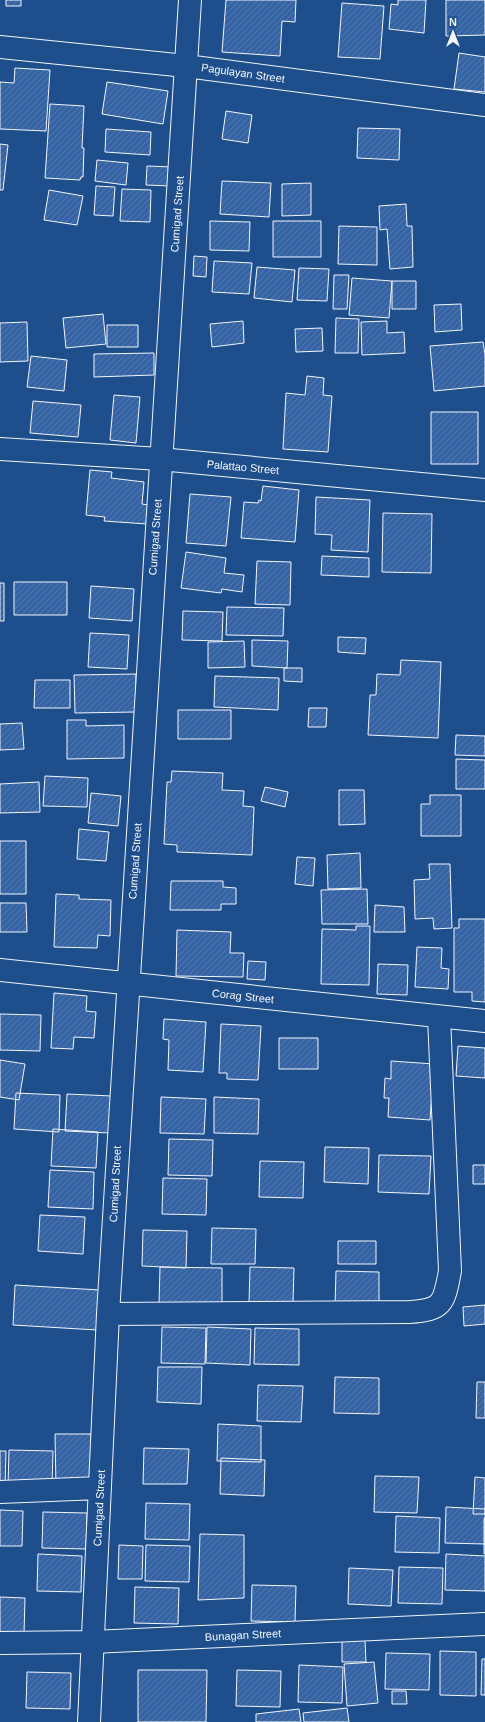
<svg xmlns="http://www.w3.org/2000/svg" width="485" height="1722" viewBox="0 0 485 1722" font-family="Arial,sans-serif">
	<defs>
		<pattern id="building-hatch" width="6" height="6" patternUnits="userSpaceOnUse"><rect width="6" height="6" fill="#3563a3"/><path d="M-1 1l2-2M0 6l6-6M5 7l2-2" fill="none" stroke="#537ab1"/></pattern>
	</defs>
	<rect width="100%" height="100%" fill="#1f4e8c"/>
	<path fill="url(#building-hatch)" stroke="#f2f6ff" d="M6,0H21V6H6Z
		M226,0H296L295,22L282,21L280,56L222,52Z
		M398,0H426L424,33L389,29L391,4L398,5Z
		M446,0H485V35L446,36Z
		M342,3L384,6L380,59L338,57Z
		M459,53L485,57V92L454,89Z
		M15,68L50,70L46,131L0,129V82L14,83Z
		M107,82L168,91L163,124L102,114Z
		M50,104L84,106L82,148H84L83,177H81L80,180L45,178Z
		M226,111L252,115L248,143L222,139Z
		M358,128L400,129L399,160L357,158Z
		M106,129L151,132L150,155L105,152Z
		M0,144L8,145L3,190H0Z
		M97,160L128,163L126,185L95,181Z
		M147,166L173,167L172,186L146,185Z
		M222,181L271,183L269,217L220,214Z
		M311,183V215L282,216V184Z
		M96,186L115,187L113,216L94,215Z
		M122,189L151,190L150,222L120,221Z
		M49,190L83,196L77,225L44,220Z
		M406,204L407,226H412L413,267L390,269L387,229L380,230L379,206Z
		M210,221L250,222L249,251L210,250Z
		M273,221H321V257H273Z
		M339,226L377,227V265L338,264Z
		M194,256L207,257L206,277L193,276Z
		M214,261L252,263L249,294L212,292Z
		M257,267L295,270L292,302L254,298Z
		M299,268L329,269L327,301L297,300Z
		M334,275H349L347,309H333Z
		M352,278L392,281L389,318L349,315Z
		M392,281H416V309H392Z
		M461,304L462,330L435,332L434,305Z
		M103,314L106,344L66,348L63,318Z
		M336,318L359,319L358,353H335Z
		M243,321L244,343L212,347L210,324Z
		M387,321V333L404,332L405,353L362,355L361,322Z
		M27,322L28,361L0,362V323Z
		M107,325H138V347H107Z
		M322,328L323,351L296,352L295,329Z
		M483,342L485,355V386L434,391L430,346Z
		M154,353V375L94,377V354Z
		M31,356L67,360L64,391L27,387Z
		M307,376L324,378L323,395L332,396L328,452L283,449L286,393L305,395Z
		M114,395L140,397L136,443L110,440Z
		M33,401L81,405L78,437L30,433Z
		M431,412H478V464H431Z
		M90,470L112,472L111,478L144,482L142,504L149,505L147,524L104,521L105,517L86,515Z
		M263,486L299,490L295,542L241,538L244,502L258,503L259,500L261,501Z
		M190,494L231,497L226,546L186,543Z
		M316,497L370,500L368,552L331,550L332,535L315,534Z
		M383,513L432,514L431,573L382,572Z
		M186,552L226,558L224,573L244,575L242,592L222,589L221,593L181,588Z
		M322,556L369,558V577L321,575Z
		M257,561L291,562L290,605L255,604Z
		M14,582H67V615H14Z
		M0,583H4V621H0Z
		M91,586L134,589L132,621L89,618Z
		M227,607L284,608L283,636L226,635Z
		M183,611L223,612L222,641L182,640Z
		M90,633L129,635L127,669L88,667Z
		M338,637L366,638L365,654L338,652Z
		M252,640L288,641L287,668L252,666Z
		M244,641L245,667L208,668V642Z
		M401,660L441,662L438,738L368,735L370,695H376L377,674L400,675Z
		M284,668H302V682L284,681Z
		M136,674V712L75,713L74,675Z
		M215,676L279,678L278,710L214,707Z
		M35,680H70V708H34Z
		M309,708H327L326,727H308Z
		M178,710H231V739H178Z
		M67,720H86V726L124,725V758L67,759Z
		M22,723L24,749L0,750V724Z
		M456,735L485,736V756L455,755Z
		M456,759L485,760V789H456Z
		M172,771L223,773L222,790L244,791L243,806L254,807L252,855L177,852V845L164,844L167,782H171Z
		M45,776L88,778L87,807L43,806Z
		M39,782L40,812L0,813V784Z
		M265,787L288,792L285,807L261,801Z
		M339,790H364L365,824L339,825Z
		M91,793L121,796L118,826L88,823Z
		M430,795H461V836H421V804H430Z
		M79,829L109,832L106,861L77,859Z
		M0,841H26V894H0Z
		M360,853L361,888L328,889L327,855Z
		M297,857L315,858L313,886L295,884Z
		M429,864H450L452,928L434,929L433,918L415,919L414,880L430,879Z
		M171,881H223V887L236,888V904H221V910H170Z
		M367,889L368,924H322L321,890Z
		M56,894L79,895V899L111,900L110,936L98,935L97,948L54,947Z
		M0,903H26L27,932H0Z
		M375,905L404,907L405,932H374Z
		M459,919H485V1002L472,1001V992H454V928H459Z
		M356,926H370L369,985L321,984L322,929L356,930Z
		M177,930L231,932L230,953H244L243,977L176,976Z
		M417,947L442,948L441,968L449,969L448,989L415,987Z
		M248,961L266,962L265,980L247,979Z
		M378,964L408,965L407,995L377,994Z
		M54,993L87,996L86,1011L96,1012L94,1038L74,1037L73,1049L51,1048Z
		M0,1014L41,1015L40,1051L0,1050Z
		M164,1019L206,1022L203,1072L168,1070L169,1040L163,1039Z
		M221,1024L261,1026L258,1080L227,1079V1073H219Z
		M279,1038H318V1069H279Z
		M458,1046L485,1048V1078L456,1076Z
		M0,1060L25,1064L19,1100L0,1097Z
		M391,1061L434,1064L430,1120L388,1117L389,1098H384L385,1078L391,1079Z
		M16,1093L60,1095L59,1132L14,1129Z
		M67,1094L112,1096L110,1133L65,1131Z
		M161,1097L206,1099L204,1134L160,1133Z
		M214,1097L259,1099L258,1134L214,1133Z
		M53,1129L98,1132L96,1168L51,1166Z
		M169,1139L213,1140L212,1176L168,1175Z
		M325,1147L369,1148L368,1184L324,1182Z
		M379,1155L431,1156L429,1194L378,1192Z
		M260,1161L304,1162L303,1198L259,1197Z
		M473,1165H485V1184H473Z
		M50,1170L94,1172L93,1209L48,1207Z
		M163,1178L207,1179L206,1215L162,1214Z
		M40,1215L85,1217L83,1254L38,1251Z
		M212,1228L256,1229L255,1264H211Z
		M143,1230L187,1231L186,1268L142,1266Z
		M338,1241H376V1264H338Z
		M160,1267L222,1268V1306L159,1305Z
		M250,1267L294,1268L293,1304L249,1303Z
		M336,1271L379,1272V1308L335,1307Z
		M15,1285L100,1290L97,1330L13,1325Z
		M485,1305V1324L464,1326L463,1307Z
		M162,1327L206,1328L205,1364L161,1363Z
		M207,1327L251,1329L250,1365L206,1363Z
		M255,1328L299,1329V1365L254,1364Z
		M158,1367H202L201,1404L157,1402Z
		M335,1377L379,1378V1414L334,1413Z
		M477,1382H485V1418H476Z
		M258,1385L303,1386L301,1422L257,1421Z
		M218,1424L261,1426V1462L217,1461Z
		M55,1434H91L92,1485L56,1486Z
		M144,1448L189,1449L187,1484H143Z
		M9,1450L53,1451L52,1487L8,1486Z
		M0,1451H6L5,1489H0Z
		M221,1458L265,1460L264,1496L220,1494Z
		M375,1476L419,1477L417,1513L374,1512Z
		M475,1477L485,1478V1514H473Z
		M146,1503L190,1504L189,1540L145,1539Z
		M446,1507L485,1509V1544L445,1543Z
		M0,1510L23,1511L22,1546H0Z
		M43,1512L87,1513L86,1549L42,1548Z
		M396,1516L440,1518L439,1553L395,1552Z
		M484,1518H485V1554H484Z
		M200,1534L244,1535V1598L198,1600Z
		M119,1545L143,1546L142,1579H118Z
		M146,1545L190,1546L189,1582L145,1581Z
		M38,1554L82,1556L81,1592L37,1591Z
		M446,1554L485,1556V1591L445,1590Z
		M399,1567L443,1568L442,1604L398,1603Z
		M349,1568L393,1570L391,1606L348,1604Z
		M252,1585L296,1586L295,1622L251,1621Z
		M135,1587L179,1588L178,1624L134,1623Z
		M0,1597L25,1598L24,1634L0,1633Z
		M365,1640L366,1662H342V1641Z
		M440,1651L476,1652V1696L440,1695Z
		M386,1653L430,1654L429,1690L385,1689Z
		M482,1659H485V1695H481Z
		M374,1662L378,1703L347,1706L344,1664Z
		M299,1665L343,1667L342,1703L298,1702Z
		M138,1670H207L206,1722H138Z
		M237,1670L281,1671L280,1707L236,1706Z
		M27,1672L71,1673L70,1709L26,1708Z
		M392,1691H406L407,1704H392Z
		M347,1708L349,1722H304L303,1713Z
		M299,1709L301,1722H256V1714Z"/>
	<g fill="none" stroke-linecap="round" stroke-linejoin="round">
		<defs>
			<path id="street" d="M0,47L186,66L485,105
				M0,449L160,459L485,490
				M0,970L485,1021
				M108,1314L410,1312C444,1310 444,1302 450,1271L439,1017
				M0,1492L100,1488
				M89,1722L108,1314L190,0"/>
			<path id="secondary" d="M0,1643L92,1642L485,1624"/>
		</defs>
		<use href="#street" stroke="#f2f6ff" stroke-width="24"/>
		<use href="#secondary" stroke="#f2f6ff" stroke-width="24"/>
		<use href="#street" stroke="#1f4e8c" stroke-width="22"/>
		<use href="#secondary" stroke="#1f4e8c" stroke-width="22"/>
	</g>
	<g text-anchor="middle" stroke-width="3" stroke-linejoin="round" paint-order="stroke">
		<g font-size="11" fill="#f2f6ff" stroke="#1f4e8c">
			<text transform="translate(243 73) rotate(8)" y="4">Pagulayan Street</text>
			<text transform="translate(177 214) rotate(-86)" y="4">Cumigad Street</text>
			<text transform="translate(243 467) rotate(5)" y="4">Palattao Street</text>
			<text transform="translate(155 537) rotate(-86)" y="4">Cumigad Street</text>
			<text transform="translate(135 861) rotate(-86)" y="4">Cumigad Street</text>
			<text transform="translate(243 996) rotate(6)" y="4">Corag Street</text>
			<text transform="translate(115 1184) rotate(-87)" y="4">Cumigad Street</text>
			<text transform="translate(99 1508) rotate(-87)" y="4">Cumigad Street</text>
			<text transform="translate(243 1635) rotate(-3)" y="4">Bunagan Street</text>
		</g>
	</g>
	<g transform="translate(453 32)" stroke="#1f4e8c" stroke-width="3" paint-order="stroke">
	<path d="M0-3L7 15L0 10L-7 15Z" fill="#f2f6ff"/>
	<text y="-6" font-size="11" font-weight="bold" text-anchor="middle" fill="#f2f6ff">N</text>
	</g>
</svg>
